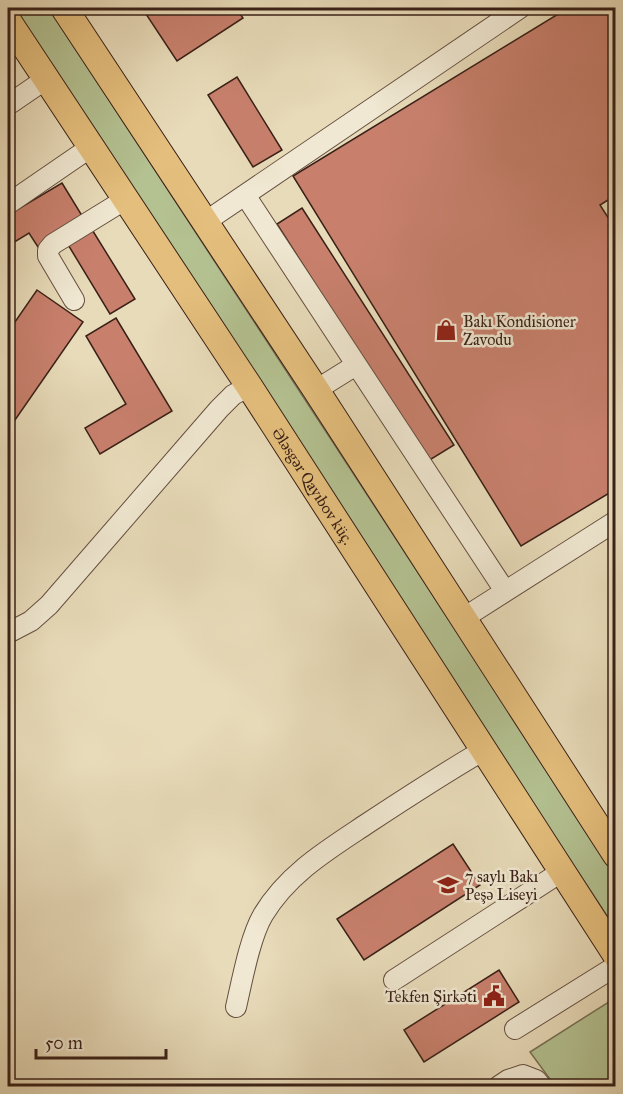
<svg xmlns="http://www.w3.org/2000/svg" width="623" height="1094" viewBox="0 0 623 1094" font-family="'IM FELL Great Primer',serif">
	<rect width="100%" height="100%" fill="#e8dbb9"/>
	<filter id="stains"><feTurbulence type="fractalNoise" baseFrequency=".00333" numOctaves="4"/><feColorMatrix values="0 0 0 0 .2 0 0 0 0 .09 0 0 0 0 .02 0 0 0 .5 -.17"/></filter>
	<radialGradient id="worn" r=".72"><stop offset=".6" stop-color="#630" stop-opacity="0"/><stop offset="1" stop-color="#630" stop-opacity=".3"/></radialGradient>
	<path fill="#b4c191" stroke="#767054" stroke-width="1.5" d="M9,8H49L615,874V928Z
		M615,998V1083L610,1086H555L530,1052Z"/>
	<path fill="#c8806d" stroke="#392017" stroke-width="1.5" d="M142,8H236L243,18L177,61Z
		M568,8H616V195L600,205L616,230V489L521,546L293,176Z
		M237,77L282,150L253,167L208,95Z
		M62,183L84,219L38,247L29,233L8,246V215Z
		M302,208L454,445L428,461L277,224Z
		M91,228L135,299L110,314L67,243Z
		M37,290L83,322L8,430V332Z
		M116,318L172,411L100,454L85,428L126,404L86,336Z
		M453,844L480,885L364,960L337,919Z
		M499,970L519,1002L424,1062L404,1030Z"/>
	<g fill="none" stroke-linecap="round" stroke-linejoin="round">
		<defs>
			<path id="minor" d="M8,104L11,103L46,79
				M245,195L505,591
				M8,204L91,147
				M205,222L520,8
				M74,300L48,256V250L53,244L126,199
				M316,390L356,365
				M462,619L616,521
				M8,633L31,621L49,605L219,409L233,395L249,386
				M394,980L561,872
				M236,1007C242,981 250,937 263,915C288,873 329,849 368,823C406,798 444,773 484,750
				M515,1029L616,966
				M499,1086L508,1080L523,1075L536,1080L541,1086"/>
			<g id="major">
				<path d="M64,8L316,390L616,855"/>
				<path id="s1" d="M8,21L249,386L616,955"/>
			</g>
		</defs>
		<use href="#minor" stroke="#654f40" stroke-width="22"/>
		<use href="#major" stroke="#392017" stroke-width="28"/>
		<use href="#minor" stroke="#f0e8d2" stroke-width="20"/>
		<use href="#major" stroke="#e4be7c" stroke-width="26"/>
	</g>
	<defs>
		<symbol id="shop-bare" viewBox="-9 -9 18 18"><path d="M-5-2.5h2.3a2.7 3.5 0 0 1 5.4 0H5L5.5 6h-11ZM-1.5-2.5h3a1.5 2.3 0 0 0-3 0Z" fill="#8f2418" stroke="#f0e8d2" stroke-width="2.5" paint-order="stroke"/></symbol>
		<symbol id="school-bare" viewBox="-9 -9 18 18"><path d="M0-5L7-2L0 1L-7-2ZM-4 1L0 2.5L4 1V4Q0 6-4 4Z" fill="#8f2418" stroke="#f0e8d2" stroke-width="2.5" paint-order="stroke"/></symbol>
		<symbol id="civic-bare" viewBox="-9 -9 18 18"><path d="M-.6-6.5H3V-4.5H.6V-3L4-1V1h2V6H-6V1h2V-1L-.6-3ZM-1.2 2.5V6h2.4V2.5Z" fill="#8f2418" stroke="#f0e8d2" stroke-width="2.5" paint-order="stroke"/></symbol>
	</defs>
	<g fill-rule="evenodd">
		<use href="#shop-bare" x="431" y="315" width="30" height="30"/>
		<use href="#school-bare" x="433" y="870" width="30" height="30"/>
		<use href="#civic-bare" x="479" y="981" width="30" height="30"/>
	</g>
	<g text-anchor="middle" stroke-width="5" stroke-linejoin="round" paint-order="stroke">
		<g font-size="16" fill="#392017" stroke="#f0e8d2" text-anchor="start">
			<text x="463" y="327">Bakı Kondisioner<tspan x="463" dy="18">Zavodu</tspan></text>
			<text x="465" y="882">7 saylı Bakı<tspan x="465" dy="18">Peşə Liseyi</tspan></text>
			<text x="477" y="1002" text-anchor="end">Tekfen Şirkəti</text>
		</g>
		<g font-size="16" fill="#392017" stroke="#f0e8d2">
			<text dy="6" stroke="none"><textPath href="#s1" startOffset="556">Ələsgər Qayıbov küç.</textPath></text>
		</g>
	</g>
	<rect width="623" height="1094" fill="none" stroke="#e8dbb9" stroke-width="30"/>
	<rect x="9" y="9" width="605" height="1076" fill="none" stroke="#392017" stroke-width="3"/>
	<rect x="15" y="15" width="593" height="1064" fill="none" stroke="#392017" stroke-width="1.5"/>
	<path d="M36 1049v9h130v-9" fill="none" stroke="#392017" stroke-width="3"/>
	<text x="45" y="1049" font-size="18" fill="#392017" stroke="#f0e8d2" stroke-width="4.5" paint-order="stroke">50 m</text>
	<rect width="100%" height="100%" filter="url(#stains)"/>
	<rect width="100%" height="100%" fill="url(#worn)"/>
</svg>
